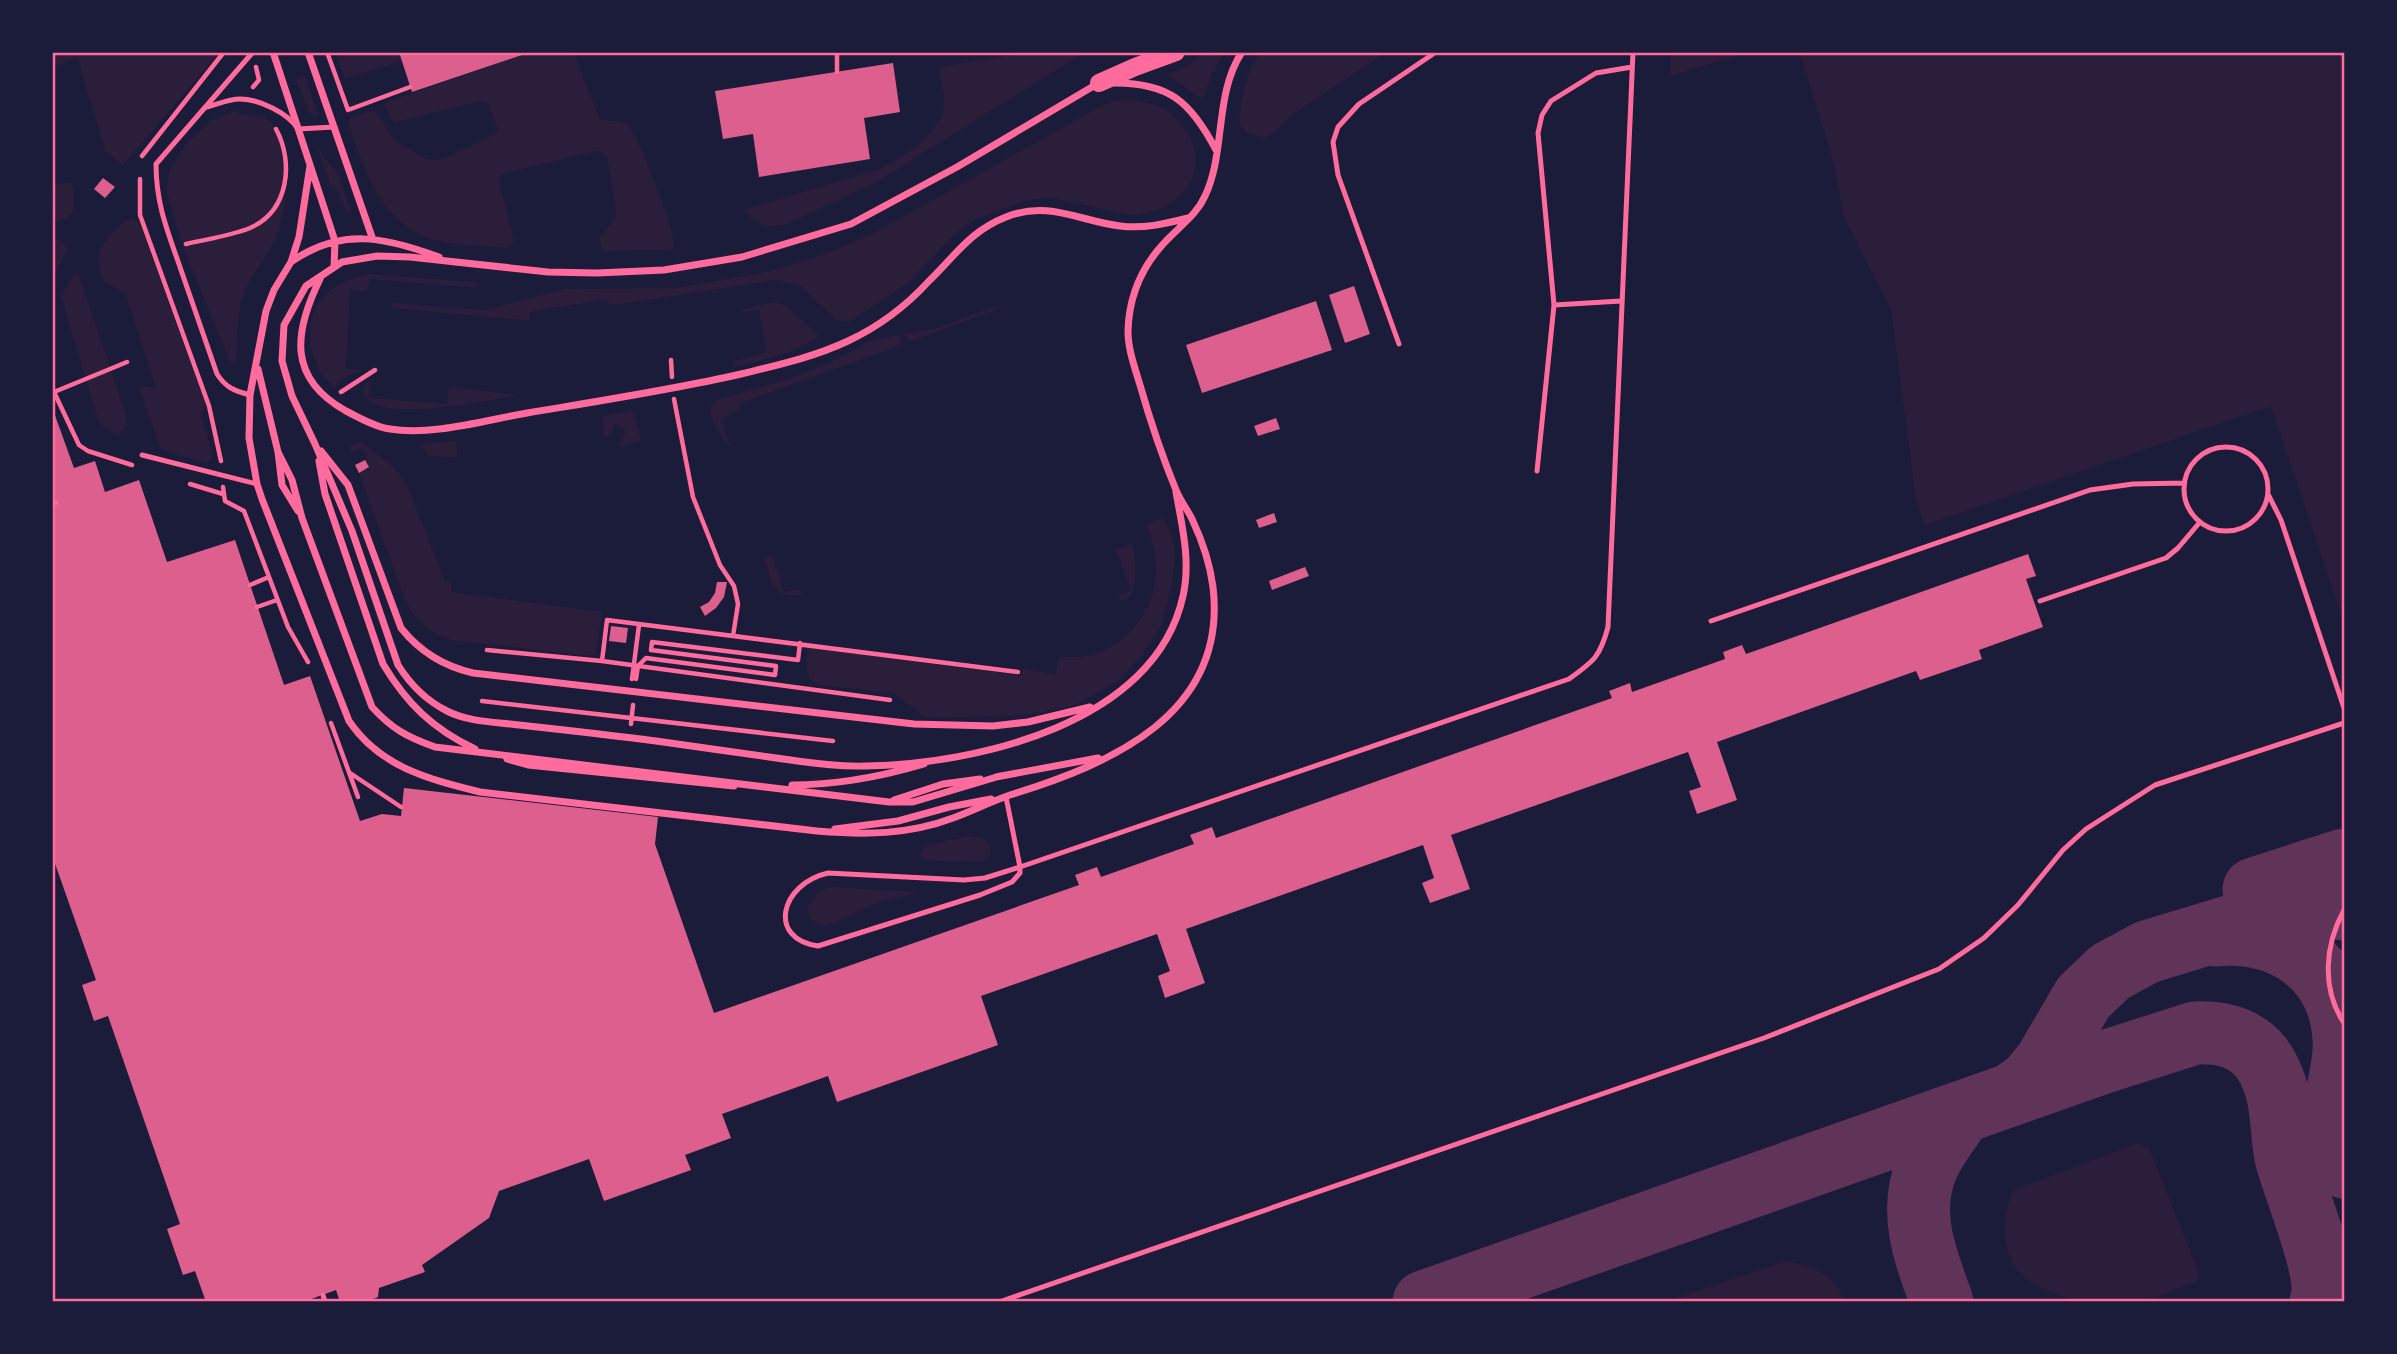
<svg xmlns="http://www.w3.org/2000/svg" width="2397" height="1354" viewBox="0 0 2397 1354" font-family="Overpass,sans-serif">
	<rect width="100%" height="100%" fill="#1b1b3a"/>
	<path fill="#2a1e3b" d="M53,52H219V53L123,165L106,152L77,58L53,67Z
		M1205,52L1224,53L1212,74L1203,99L1167,75L1187,66Z
		M336,53H399L402,61L345,79Z
		M529,53H574L600,120C607,121 622,120 627,124C638,133 677,234 674,248L670,250L602,251L599,238L615,219L616,211L607,157L602,152L597,151L502,174L499,181L514,240L510,247L506,248C482,246 458,246 435,240C383,227 363,168 348,123L351,117L374,110L394,140L424,158L434,160L443,159L497,133L498,129L488,104L481,101L396,122L391,120L385,106L386,102Z
		M1025,53H1084L875,183L785,225C763,228 758,226 744,210L879,169C903,157 935,138 943,111C947,99 940,79 938,67Z
		M1259,53V52L1385,53L1292,115L1273,134L1263,138L1246,132L1240,124L1239,119L1242,96L1249,72Z
		M1670,53L1671,52L1746,53L1670,76Z
		M1800,53H2344V623L2271,406L1925,525L1916,501L1891,309L1844,218L1834,164Z
		M305,76L319,118L309,112L296,80Z
		M1131,100C1141,102 1154,103 1163,108C1172,112 1178,120 1183,127C1218,170 1176,216 1129,215L1051,198L1027,200L974,220L954,235L908,283L850,321L837,320L799,285L775,280L621,304H610L609,301L601,300L530,312L531,321L391,308L393,303L485,310L564,289L676,288L767,272L828,253L874,233L1101,106L1114,101Z
		M237,110L238,115C250,114 264,114 273,124C294,147 287,208 277,235C269,257 250,273 243,296C236,318 238,338 236,361L231,364L182,245L166,190L170,169L188,142L212,120Z
		M317,147L339,176L351,212H347L334,185H330Z
		M72,183C76,202 78,222 53,221V201H56L53,184Z
		M133,218L140,223L206,406L201,414L213,456L207,464L161,449L138,385L156,388L126,295L103,281C101,273 96,262 99,254C102,242 122,220 133,218Z
		M53,238L60,240L68,249L53,277Z
		M78,272L126,415L127,427L117,435L99,423L61,297L74,274Z
		M368,274L477,282L476,288L370,279L367,291H350L346,369L362,370L344,378L334,387C303,361 299,308 338,285C347,279 358,277 368,274Z
		M774,302L787,306L819,336C799,353 759,361 734,367L733,362L766,352L759,310L743,312L742,309Z
		M996,306V310L908,342L905,334L937,328Z
		M899,335L902,345L738,404L740,410L722,419L730,448C721,435 709,423 711,406L719,399L789,379L829,363L871,340Z
		M370,381L369,398L447,404L449,387L518,395C490,400 373,426 362,392L366,383Z
		M631,411L634,412L641,440L620,447L618,445L626,431L615,424L608,438L605,437L602,416Z
		M360,441L394,467L407,485L445,581L452,583L451,592L602,612L596,654L592,656L458,641C432,636 417,623 405,600L359,473L369,467L365,460L368,456L362,449L351,452L350,447Z
		M456,441L458,457L429,456L419,444Z
		M1163,518L1173,539L1175,555L1172,584L1162,624L1141,657L1117,682L1073,706L1024,715L926,718L894,693L818,685C803,680 808,661 807,647L1021,676L1022,669L1056,674L1058,657C1071,657 1084,658 1096,654C1132,641 1158,604 1156,566C1156,552 1151,538 1147,524Z
		M1132,543C1136,562 1138,580 1130,597L1122,601L1116,596L1131,590L1116,550Z
		M772,555L784,592L799,589L802,595C772,599 772,582 764,558Z
		M969,836L982,838L990,845V854L983,862L931,861L921,857L920,853L925,846Z
		M832,887L915,892L917,893L877,903L832,924L819,926L810,919L808,906L819,891Z
		M2138,1143L2149,1148L2198,1270L2199,1276L2195,1282C2176,1289 2154,1300 2134,1302C2085,1306 2004,1296 2005,1231C2005,1215 2006,1205 2014,1190Z
		M1784,1262C1812,1263 1833,1274 1844,1301H1668Z"/>
	<g fill="none" stroke-linecap="round" stroke-linejoin="round">
		<path stroke="#603358" stroke-width="63" d="M2254,889L2344,860
			M2215,935C2283,929 2340,967 2344,1039C2346,1062 2337,1086 2335,1109C2333,1129 2340,1147 2344,1167
			M2011,1095L2030,1081L2045,1063L2083,998L2110,972L2147,952L2282,911L2317,905L2344,909
			M1424,1302L2101,1063L2195,1033C2219,1032 2241,1036 2258,1054C2265,1061 2271,1074 2274,1082C2283,1105 2281,1133 2286,1157C2294,1191 2331,1271 2321,1302
			M1942,1302C1926,1258 1908,1215 1926,1169C1934,1149 1949,1131 1961,1113"/>
	</g>
	<path fill="#dd5f8e" d="M399,52H528V53L412,92Z
		M893,63L900,112L864,118L870,159L759,177L753,134L723,139L715,91Z
		M103,178L115,187L105,198L94,189Z
		M1354,286L1370,334L1345,343L1329,295Z
		M1316,301L1332,350L1202,393L1186,345Z
		M52,407L74,468L95,461L105,492L139,480L167,562L235,540L284,685L310,676L360,821L382,814L401,816L404,788L658,817L655,844L714,1013L1079,885L1075,875L1097,867L1101,877L1194,844L1190,835L1212,827L1216,838L1612,698L1609,691L1630,683L1632,692L1725,659L1723,652L1742,645L1746,654L2028,554L2036,576L2026,579L2043,627L1979,650L1982,659L1920,680L1916,671L1717,742L1737,800L1697,814L1689,791L1701,787L1688,752L1451,835L1470,889L1430,903L1422,883L1434,878L1423,845L1186,929L1205,983L1165,998L1158,976L1170,971L1157,934L981,996L998,1045L837,1102L828,1076L722,1114L731,1138L685,1155L691,1170L604,1201L589,1159L499,1191L489,1218L422,1265L425,1272L379,1288L378,1297L366,1302H340L336,1290L303,1302H206L195,1271L183,1275L167,1229L180,1224L108,1016L94,1021L82,985L96,980L52,855Z
		M1276,418L1280,429L1258,436L1254,426Z
		M365,460L369,467L359,473L355,465Z
		M1274,513L1277,522L1259,528L1256,520Z
		M1305,567L1309,576L1272,590L1269,581Z
		M717,582H727L724,597L716,608L705,616L700,607L709,602L715,593Z
		M611,626L628,628L626,643L609,641Z"/>
	<g fill="none" stroke-linecap="round" stroke-linejoin="round">
		<path stroke="#ff6b9d" stroke-width="4.5" d="M327,52L348,110L410,87
			M837,52V72
			M253,87L259,80L256,67
			M142,156L224,52
			M140,179V215L209,406L221,461
			M186,244C207,239 230,236 250,228C289,211 294,162 276,129
			M671,360L672,377
			M127,362L54,392L79,445L88,451L132,465
			M341,392L375,370
			M674,399L693,497L720,565L734,586L738,604L733,636
			M190,484L223,494
			M223,487L225,501L244,511L288,627L308,662
			M52,505L56,503
			M250,585L269,577
			M257,607L277,600
			M487,650L602,661L890,700
			M602,661L607,620L1018,672
			M632,679L639,625
			M636,679L638,666L646,658L775,675L776,666L651,650L652,642L798,660L800,643
			M482,701L833,741
			M331,723L358,797
			M631,724L633,705
			M350,773L401,807"/>
		<path stroke="#ff6b9d" stroke-width="5" d="M207,107C218,104 229,99 240,99C259,99 288,113 298,129L334,127
			M1621,301L1554,305L1538,133L1542,115L1551,101L1596,73L1632,67
			M1399,344L1338,175L1333,142L1338,127L1359,104L1436,52
			M250,395C235,391 226,388 217,374C205,339 193,305 181,270C168,232 156,205 156,164L253,52
			M2184 489a42 42 0 1 1 84 0a42 42 0 1 1-84 0Z
			M142,455L257,484
			M1537,471L1554,305
			M2268,494L2281,520L2344,708
			M2040,601L2166,558L2178,548L2200,522
			M1711,621L2090,490L2133,484L2184,483
			M1006,797L1020,867L1569,679C1594,661 1600,657 1608,627L1633,52
			M1020,867V873L1012,882L980,895L818,946C767,939 780,884 828,873L964,880L985,878Z
			M2344,910C2325,945 2321,988 2344,1023
			M323,1295L325,1302
			M999,1302L1764,1038L1939,969L1984,938L2018,905L2063,850L2086,829L2155,785L2344,723"/>
		<path stroke="#ff6b9d" stroke-width="7" d="M273,52L335,241L334,267
			M308,52L372,237
			M1112,83C1169,82 1191,102 1216,150
			M1097,84L957,167L851,224L742,257L664,270L597,273L548,272L410,257L377,256L342,262L306,286L284,325L282,361L292,396L315,444L352,531L398,665C410,684 427,701 447,711C468,722 496,722 519,725C565,730 610,735 656,741C696,747 736,752 776,758C806,762 836,767 866,766C976,764 1155,724 1183,596C1191,561 1182,526 1176,492
			M310,166L299,237L291,262L274,290L266,311L250,395L249,438L257,484L262,499L349,721C380,767 428,779 480,792L817,831C864,835 908,835 953,818C972,811 990,802 1010,795C1110,764 1228,715 1213,587C1210,564 1202,540 1192,519C1187,509 1180,500 1176,490C1162,456 1150,420 1140,385C1135,368 1128,350 1128,331C1129,292 1145,260 1173,234C1185,222 1198,212 1205,196C1226,152 1214,94 1242,52
			M291,262C341,227 385,237 439,257
			M320,279C294,332 287,378 346,411C360,418 375,427 390,429C431,436 486,420 527,413C599,401 671,390 741,374C778,365 814,357 848,341C878,327 907,305 929,281C955,256 970,231 1006,217C1049,200 1079,221 1120,226C1144,229 1164,224 1188,218
			M258,369L278,452L282,485L298,511
			M321,451L348,485L401,628C420,652 443,666 473,673L914,724L993,726L1028,722L1090,707
			M278,452L292,480L302,518L372,707C392,729 407,737 435,747L889,802H913L1000,776
			M319,461L325,494L383,664C407,704 433,729 475,749
			M507,759L528,765L734,786
			M996,777L1098,758
			M792,785C838,785 880,777 924,764
			M894,800L943,784L980,779
			M835,829L898,821L949,807L991,799"/>
		<path stroke="#ff6b9d" stroke-width="18" d="M1099,83L1135,67L1176,52"/>
	</g>
	<rect width="2397" height="1354" fill="none" stroke="#1b1b3a" stroke-width="108"/>
	<rect x="54" y="54" width="2289" height="1246" fill="none" stroke="#ff6b9d" stroke-width="2.5"/>
</svg>
